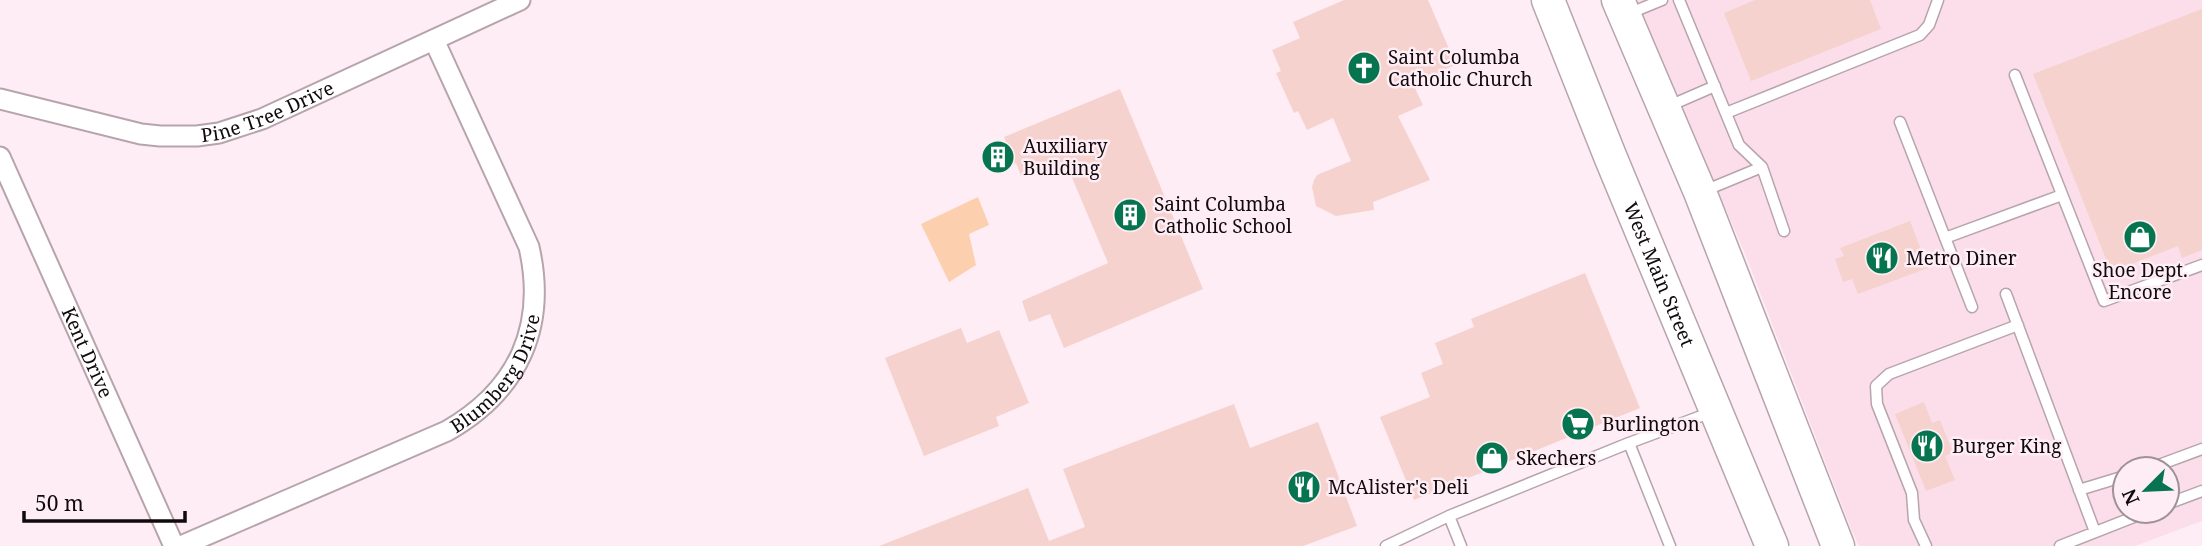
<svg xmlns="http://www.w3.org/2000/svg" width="2202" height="546" viewBox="0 0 2202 546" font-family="'Noto Serif',serif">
	<rect width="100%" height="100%" fill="#feedf4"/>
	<path fill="#fbdeea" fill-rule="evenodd" d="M1634,0H2202V521L2135,546H1859L1850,526L1744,251ZM2125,469H2167V511H2125Z"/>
	<path fill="#fcd0ae" d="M978,197L989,225L969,234L976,265L949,282L921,224Z"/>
	<path fill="#f5d2ce" d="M1344,0H1428L1456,65L1440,71L1442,77L1415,88L1423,105L1398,116L1430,180L1373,202L1374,210L1336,216L1316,206L1312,187L1314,180L1317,175L1351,161L1333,118L1307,130L1298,111L1294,113L1276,73L1281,71L1272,50L1300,38L1293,22Z
		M1755,0H1870L1881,29L1751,81L1724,13Z
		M2202,9V250L2182,258L2178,246L2111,272L2033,74Z
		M1120,89L1203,289L1064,348L1050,314L1029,322L1022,301L1108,263L1065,161L1056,165L1054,161L1021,176L1016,163L996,171L988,149L1006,141L1004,137Z
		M1910,221L1928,268L1858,294L1852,279L1843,282L1835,259L1844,256L1840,248Z
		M1585,273L1640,408L1414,500L1380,417L1430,397L1421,373L1443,364L1435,343L1474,327L1471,319Z
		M961,328L967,343L999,330L1029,403L996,417L999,426L924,456L885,358Z
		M1924,402L1932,423L1940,420L1953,453L1945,456L1955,480L1926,491L1895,414Z
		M1234,404L1250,448L1318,422L1357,526L1303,546H879L1028,488L1049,541L1085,527L1063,469Z"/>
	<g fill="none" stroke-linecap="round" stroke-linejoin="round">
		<defs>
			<path id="lane" d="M1679,0L1739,145L1762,167L1784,231
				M1628,14L1662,0
				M2015,75L2104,301L2202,265
				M1669,106L1715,86
				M1726,113L1920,35L1929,25L1938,0
				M1900,122L1972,307
				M1704,191L1762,167
				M1945,238L2062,195
				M2006,294L2095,532
				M1629,443L1670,546
				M2148,469L2202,449
				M2079,490L2125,476
				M2167,504L2202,491
				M1449,516L1461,546
				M1386,546L1449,516L1629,443L1712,412
				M1926,546L1914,520L1912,493L1877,404L1876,386L1889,374L2018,325
				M2060,546L2149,511"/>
			<g id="street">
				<path id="s1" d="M0,99L141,134L160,136H197L219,133L262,119L520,0"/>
				<path id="s2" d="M0,157L174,546"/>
				<path id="s3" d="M181,546L447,431C519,390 547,326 529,247L434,40"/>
			</g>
			<g id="primary">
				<path id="s4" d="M1548,0L1610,156L1772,546"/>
				<path d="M1618,0L1700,192L1838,546"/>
			</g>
		</defs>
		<use href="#lane" stroke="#b7a4ac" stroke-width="13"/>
		<use href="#street" stroke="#b7a4ac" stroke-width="23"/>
		<use href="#primary" stroke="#b7a4ac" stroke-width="35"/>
		<use href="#lane" stroke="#fff" stroke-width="10"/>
		<use href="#street" stroke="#fff" stroke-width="19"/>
		<use href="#primary" stroke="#fff" stroke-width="32"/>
	</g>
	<defs>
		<symbol id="church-disc" viewBox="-11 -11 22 22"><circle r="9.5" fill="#06754f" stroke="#feedf4"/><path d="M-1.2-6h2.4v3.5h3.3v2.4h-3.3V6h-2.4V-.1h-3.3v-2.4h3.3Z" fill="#fff"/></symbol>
		<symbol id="building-disc" viewBox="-11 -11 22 22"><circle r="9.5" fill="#06754f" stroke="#feedf4"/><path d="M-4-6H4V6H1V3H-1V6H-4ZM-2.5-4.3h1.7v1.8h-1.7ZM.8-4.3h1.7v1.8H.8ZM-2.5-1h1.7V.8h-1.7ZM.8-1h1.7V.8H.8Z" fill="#fff"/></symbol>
		<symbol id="shop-disc" viewBox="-11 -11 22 22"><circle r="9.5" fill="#06754f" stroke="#feedf4"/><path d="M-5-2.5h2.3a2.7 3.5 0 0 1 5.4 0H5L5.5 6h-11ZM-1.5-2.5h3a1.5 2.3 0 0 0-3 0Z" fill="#fff"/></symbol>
		<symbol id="restaurant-disc" viewBox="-11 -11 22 22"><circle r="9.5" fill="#06754f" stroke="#feedf4"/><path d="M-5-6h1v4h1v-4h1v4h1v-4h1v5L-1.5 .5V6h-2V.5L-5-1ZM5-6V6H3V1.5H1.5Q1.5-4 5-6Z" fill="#fff"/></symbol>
		<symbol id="supermarket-disc" viewBox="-11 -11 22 22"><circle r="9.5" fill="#06754f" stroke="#feedf4"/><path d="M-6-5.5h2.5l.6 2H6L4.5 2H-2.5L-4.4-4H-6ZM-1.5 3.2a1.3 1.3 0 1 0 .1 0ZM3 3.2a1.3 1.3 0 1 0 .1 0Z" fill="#fff"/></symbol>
	</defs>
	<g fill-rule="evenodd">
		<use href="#church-disc" x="1345" y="49" width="38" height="38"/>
		<use href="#building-disc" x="979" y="138" width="38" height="38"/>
		<use href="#building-disc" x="1111" y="196" width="38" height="38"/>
		<use href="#shop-disc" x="2121" y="218" width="38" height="38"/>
		<use href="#restaurant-disc" x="1863" y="239" width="38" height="38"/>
		<use href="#supermarket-disc" x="1559" y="405" width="38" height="38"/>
		<use href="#restaurant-disc" x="1908" y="427" width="38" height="38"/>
		<use href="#shop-disc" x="1473" y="439" width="38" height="38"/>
		<use href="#restaurant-disc" x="1285" y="468" width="38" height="38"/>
	</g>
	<g text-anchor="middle" stroke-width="5" stroke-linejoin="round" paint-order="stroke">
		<g font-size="19" fill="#100a0c" stroke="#feedf4" text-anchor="start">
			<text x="1388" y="64">Saint Columba<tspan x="1388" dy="22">Catholic Church</tspan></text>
			<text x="1023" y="153">Auxiliary<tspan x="1023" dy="22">Building</tspan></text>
			<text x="1154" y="211">Saint Columba<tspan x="1154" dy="22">Catholic School</tspan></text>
			<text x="1906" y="265">Metro Diner</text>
			<text x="2140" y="277" text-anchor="middle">Shoe Dept.<tspan x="2140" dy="22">Encore</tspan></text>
			<text x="1602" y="431">Burlington</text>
			<text x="1952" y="453">Burger King</text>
			<text x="1516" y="465">Skechers</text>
			<text x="1328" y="494">McAlister's Deli</text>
		</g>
		<g font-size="19" fill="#100a0c" stroke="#feedf4">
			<text dy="7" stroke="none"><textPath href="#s1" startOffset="276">Pine Tree Drive</textPath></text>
			<text dy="7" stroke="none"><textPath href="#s4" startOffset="296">West Main Street</textPath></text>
			<text dy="7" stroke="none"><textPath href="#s2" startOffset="214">Kent Drive</textPath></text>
			<text dy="7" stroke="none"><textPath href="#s3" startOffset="368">Blumberg Drive</textPath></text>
		</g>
	</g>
	<g transform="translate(2146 490) rotate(246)"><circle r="33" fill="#feedf4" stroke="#9f9297" stroke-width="2"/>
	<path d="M0-5L12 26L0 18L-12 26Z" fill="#06754f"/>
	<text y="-10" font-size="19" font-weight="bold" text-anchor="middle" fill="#100a0c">N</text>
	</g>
	<path d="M24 511v10h161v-10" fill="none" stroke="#100a0c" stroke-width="3.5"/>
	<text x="35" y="511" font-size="21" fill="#100a0c" stroke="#feedf4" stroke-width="5" paint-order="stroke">50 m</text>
</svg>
